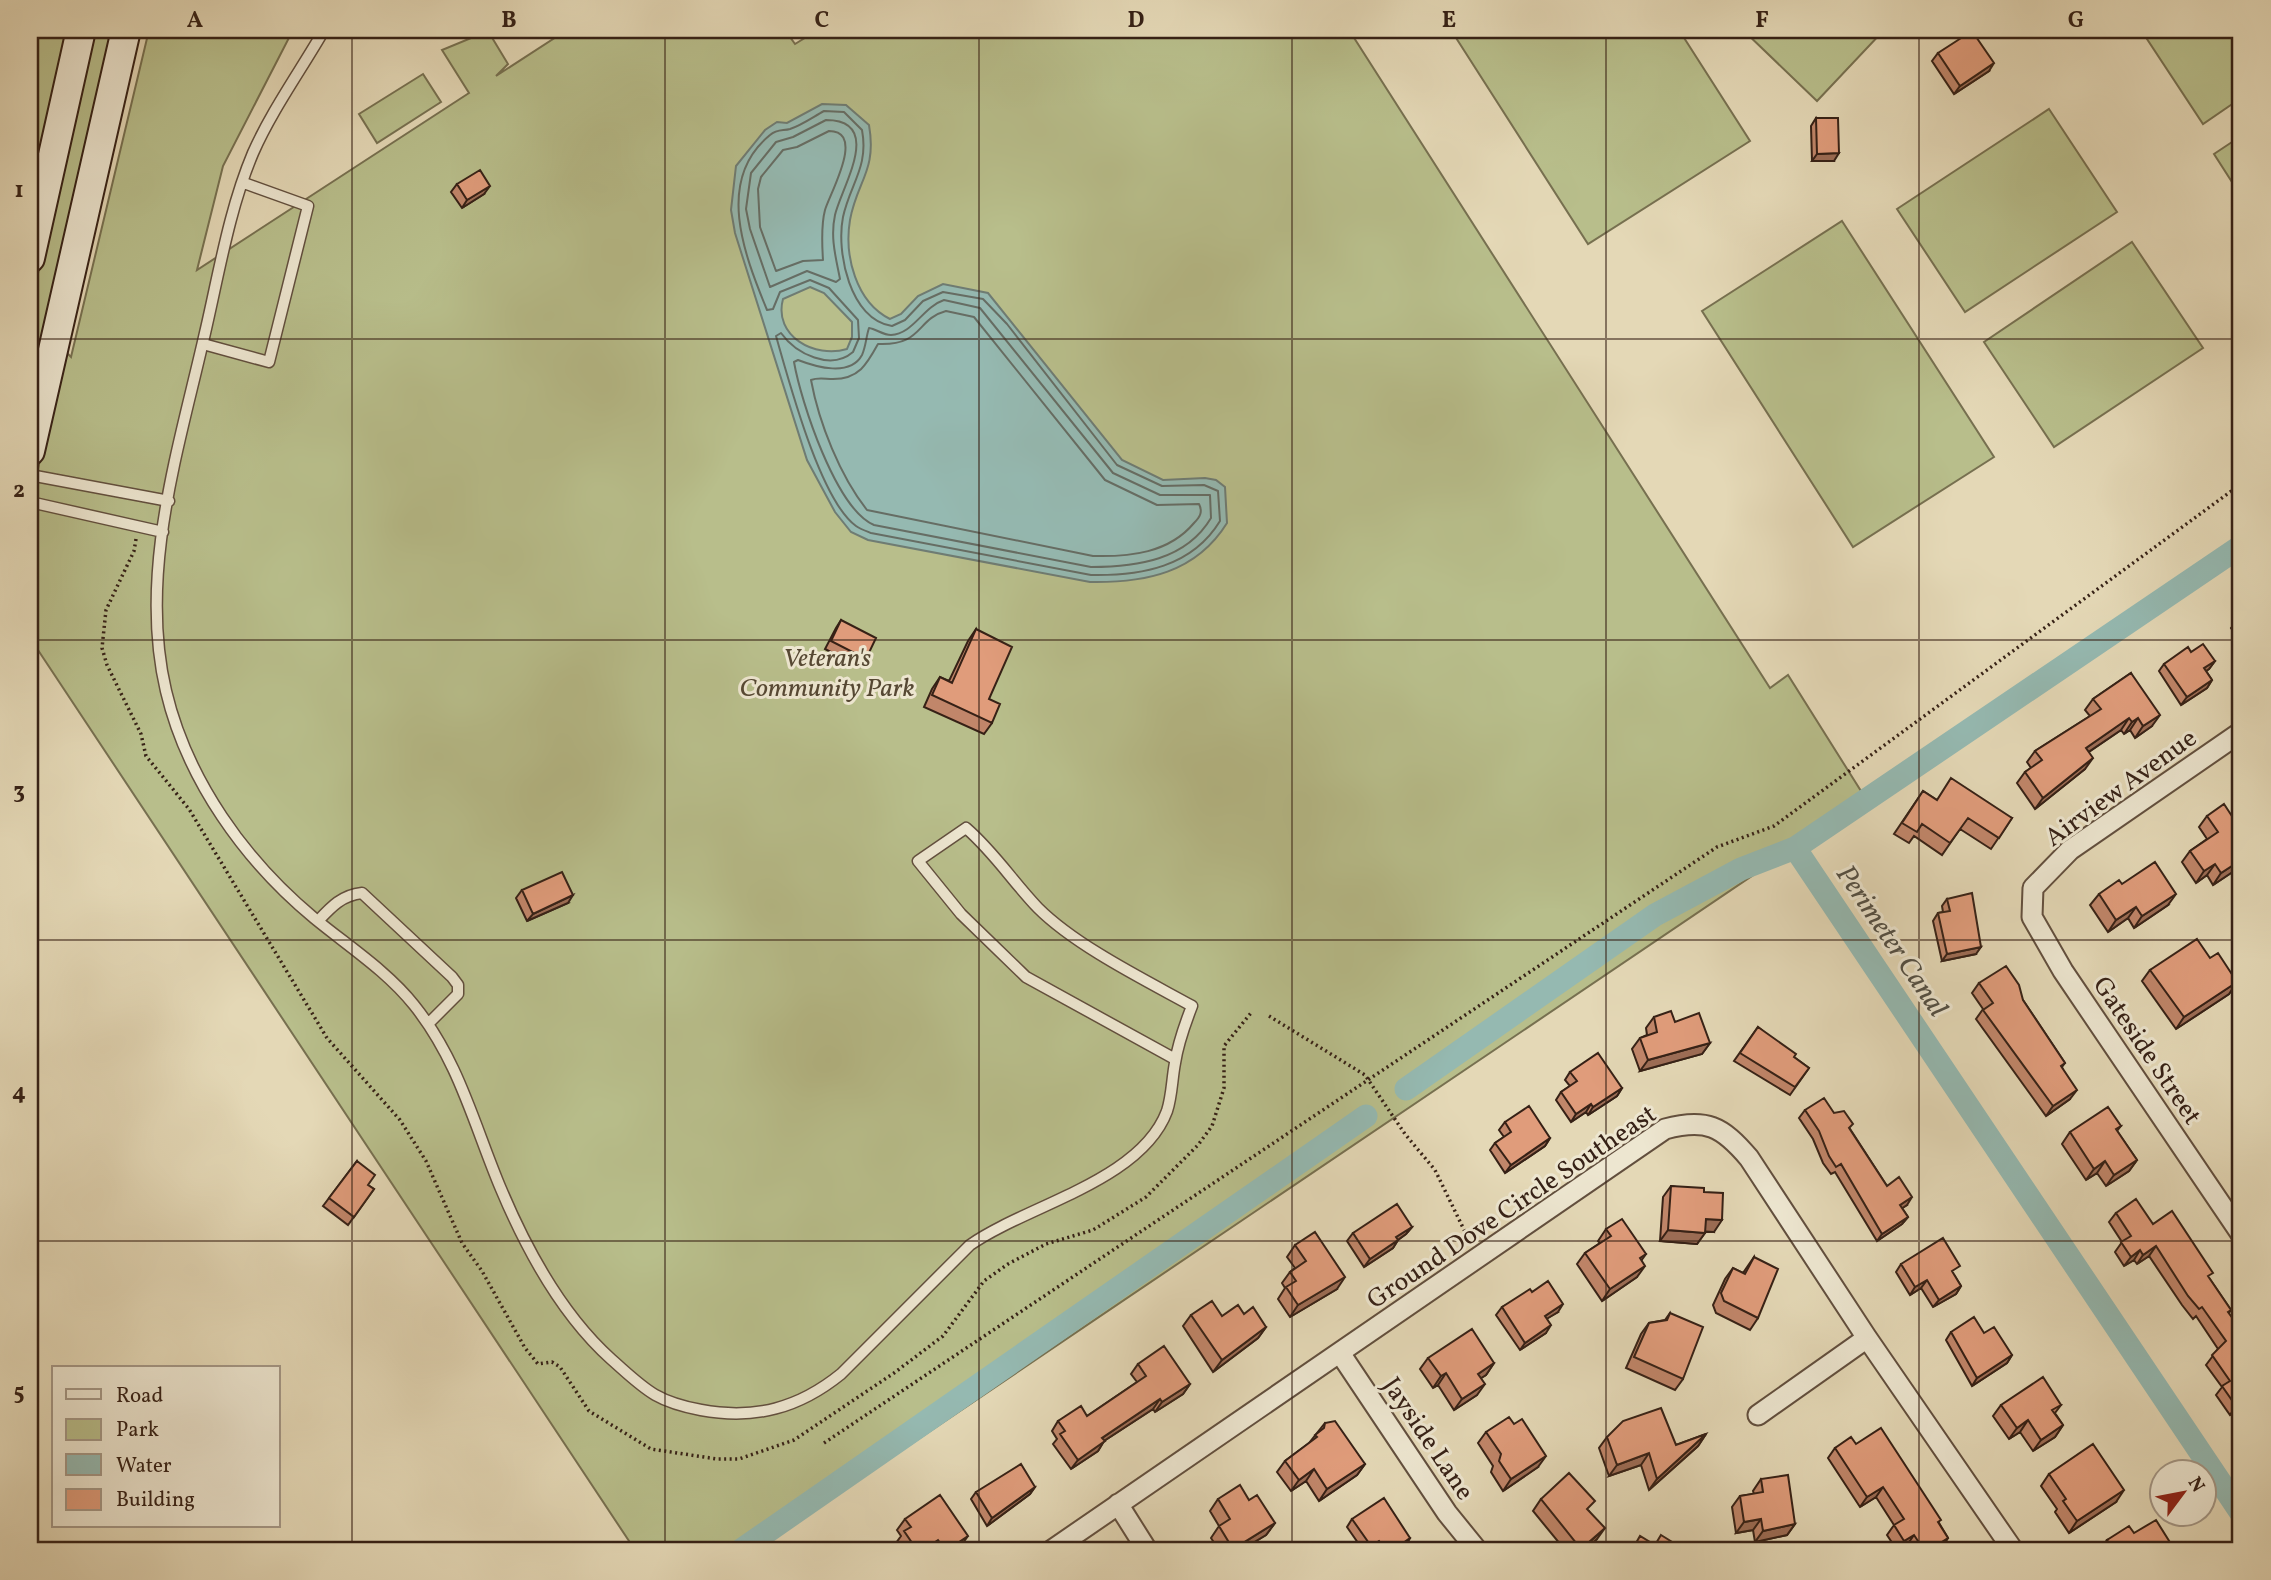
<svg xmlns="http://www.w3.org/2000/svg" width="2271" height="1580" viewBox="0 0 2271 1580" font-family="Vollkorn,serif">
	<rect width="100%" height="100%" fill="#e4d8b6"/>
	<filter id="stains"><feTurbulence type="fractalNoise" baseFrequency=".00286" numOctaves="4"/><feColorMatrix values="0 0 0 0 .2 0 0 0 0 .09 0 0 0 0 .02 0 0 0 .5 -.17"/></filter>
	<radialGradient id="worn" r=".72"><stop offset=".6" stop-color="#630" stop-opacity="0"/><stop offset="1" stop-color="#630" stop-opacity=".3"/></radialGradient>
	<path fill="#b8be8b" stroke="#777050" stroke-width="2" d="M30,30H69L30,203Z
		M93,30H113L30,398V309Z
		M137,30L67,353L71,357L149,30H293L223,166L197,270L469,93L442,50L488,31L508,64L496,76L567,30H785L795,44L818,30H1349L1770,688L1788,675L1866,799L754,1550H635L30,638V504Z
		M1451,30H1679L1750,141L1588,244Z
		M1743,30H1884L1817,101Z
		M2162,30H2227L2241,51V98L2203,124L2147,39Z
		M423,74L441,102L377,143L359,114Z
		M2049,109L2117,212L1965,312L1897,209Z
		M2241,136V196L2214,154Z
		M1842,221L1994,457L1853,547L1702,311Z
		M2132,242L2203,348L2054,447L1984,342Z"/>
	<path fill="#95b9b1" stroke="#6f7c73" stroke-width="2" fill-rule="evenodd" d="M822,104L846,105L869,125C877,171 857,181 850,220C844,256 856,302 890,319L901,314L918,296L943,284L988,293L1122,460L1163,480L1205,478L1216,480L1225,487L1227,523C1196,573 1145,583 1090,582L868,540L851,532L835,512L807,460L735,233L731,210L736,166L765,130L777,122L787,123ZM810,287L824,293L852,322V337L847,349C815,359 773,336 783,299Z"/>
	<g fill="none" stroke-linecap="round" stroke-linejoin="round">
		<path stroke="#666d64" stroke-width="2" d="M824,111L844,112L862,130C869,167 850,184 843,217C836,252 850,320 892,326L905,320L923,301L943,292L983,299L1007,324L1117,465L1162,486L1204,485L1218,491L1220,521C1192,567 1141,576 1091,575L871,533C866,531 860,529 856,526C820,500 789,381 776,336L781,333C796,354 831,371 853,352L859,338L858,320L829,288L810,280L780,292L773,309L767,310C744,254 715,180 770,135C777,129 783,131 790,129C802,125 813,117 824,111Z
			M826,120C885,120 841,188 835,215C830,238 836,258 840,279L836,282L807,271L770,287L750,229L746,209L751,173L776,142L793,137Z
			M829,131C866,131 830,193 825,210C821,225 822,245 823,260L803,261L776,271L760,227L758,189L761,177L783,150L797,147Z
			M944,300L980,308L1113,473L1160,495H1210L1211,518C1186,560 1137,567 1091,567L874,525C836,509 801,402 794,362L798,360C816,367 850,377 862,355C866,346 866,337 869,328C876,329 883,335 891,335C913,334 923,307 944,300Z
			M946,311L974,317L1105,480L1157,505L1199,504C1203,512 1200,517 1194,523C1169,553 1130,557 1093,556L867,510C840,476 819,423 811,380C818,377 825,379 833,379C859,379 867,364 878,344C923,346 916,319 946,311Z"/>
		<path stroke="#95b9b1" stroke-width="23" d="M2241,546L1795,848L2241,1513
			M1406,1089L1655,915L1741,869L1795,848
			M741,1550L1366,1116"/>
		<defs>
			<path id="lane" d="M324,30C301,70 272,110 253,153C229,210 219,273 205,333C179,448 138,573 166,691C187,780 245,861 314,918C348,946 387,971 414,1005C459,1061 474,1125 501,1189C527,1251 561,1314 611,1359C645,1389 654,1401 701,1410C755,1420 799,1408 841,1374L970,1245C1027,1205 1141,1181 1167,1111C1172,1096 1172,1078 1175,1063C1178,1043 1185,1024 1192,1006C1145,980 1076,946 1038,908C1013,882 994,852 966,828L918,861L961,914L1026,977L1175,1059
				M203,344L269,362L308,206L244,183
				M30,475L169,501
				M30,502L163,532
				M318,921C331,907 342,895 362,893L452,977L458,985V994L428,1024"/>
			<path id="street" d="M2241,732L2070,850L2033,888L2032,917L2063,971L2241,1234
				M1340,1353L1447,1513L1477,1550
				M1758,1415L1867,1338
				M1118,1504L1147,1550
				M1052,1550L1665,1129C1706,1118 1722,1126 1749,1158L1867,1338L2013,1550"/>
			<path id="secondary" d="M30,258L81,30
				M30,451L126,30"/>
		</defs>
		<use href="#lane" stroke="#624f3e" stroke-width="13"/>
		<use href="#street" stroke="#624f3e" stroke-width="23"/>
		<use href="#secondary" stroke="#362116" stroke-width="32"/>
		<path stroke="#362116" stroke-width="3.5" stroke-dasharray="2 3.5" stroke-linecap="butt" d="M136,539L134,551L106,610L102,648L107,665L141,734L146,756L189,809L327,1038L400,1120L426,1161L462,1243L482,1271L525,1348L538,1364L552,1362L560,1367L589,1411L651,1449L717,1459H739L794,1440L894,1373L943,1336L984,1281L1008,1264L1046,1244L1093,1230L1146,1197L1198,1145L1212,1126L1224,1088V1046L1251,1013
			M1269,1016L1365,1075L1405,1134L1435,1170L1469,1240
			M824,1443L1717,847L1774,826L2241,484"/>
		<use href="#lane" stroke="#ede6d0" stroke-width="10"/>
		<use href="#street" stroke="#ede6d0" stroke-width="19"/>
		<use href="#secondary" stroke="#ede6d0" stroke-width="28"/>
	</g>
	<path fill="#c1866a" stroke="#362116" stroke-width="2" d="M1938,53L1989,71L1954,94L1932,61Z
		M1816,118L1834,161H1812L1811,126Z
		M457,184L484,194L462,208L451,192Z
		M2241,612V643L2231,628L2235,623L2234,621Z
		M841,620L866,659L860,667L825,649L836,628Z
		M976,629L989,699L992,723L984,734L924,707L932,689L940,677L949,681L968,641Z
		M2191,652L2215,661L2209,669L2206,671L2212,680L2207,688L2181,705L2159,671L2164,664Z
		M2131,673L2152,726L2135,738L2130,730L2124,734L2121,730L2089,752L2085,769L2035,809L2017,783L2025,772L2031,768L2027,762L2035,751L2090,716L2085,710L2093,699Z
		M1923,791L1937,800L2012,818L1991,849L1960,829L1942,855L1914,836L1909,843L1894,834Z
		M2207,816L2241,830L2237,869L2213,885L2207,875L2196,883L2182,862L2190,851L2207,839L2199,827Z
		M522,890L568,903L527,921L516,898Z
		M2099,894L2168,905L2134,928L2128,918L2108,932L2090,905Z
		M1947,899L1976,954L1942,961L1933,921L1938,913L1943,912L1942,906Z
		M2210,958L2237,982L2229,994L2176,1029L2142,981L2150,970Z
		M1979,983L2023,1000L2065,1063L2062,1067L2070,1099L2046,1116L1976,1019L1983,1009L1972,993Z
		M1654,1017L1710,1043L1702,1054L1640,1071L1632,1049L1640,1038L1647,1035L1646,1028Z
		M1758,1027L1794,1057L1809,1068L1790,1095L1734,1061Z
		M1570,1072L1622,1088L1617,1096L1588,1115L1586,1112L1571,1122L1556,1100L1561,1092L1570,1086L1565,1080Z
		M1805,1110L1834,1113L1850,1129L1887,1186L1907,1205L1902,1208L1908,1217L1902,1224L1877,1241L1835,1172L1831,1174L1823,1163L1813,1139L1799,1118Z
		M1505,1122L1550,1138L1545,1146L1505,1173L1490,1150L1495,1143L1504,1137L1499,1130Z
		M2121,1126L2117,1131L2137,1160L2129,1171L2106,1186L2097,1173L2086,1180L2062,1144L2070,1132Z
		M357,1161L368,1185L374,1189L348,1225L323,1206Z
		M1671,1186L1704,1192L1714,1232L1706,1231L1697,1244L1660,1241L1663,1197Z
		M2116,1213L2153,1224L2209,1278L2231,1310L2229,1313L2241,1407L2230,1415L2216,1395L2222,1387L2206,1365L2218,1349L2196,1316L2193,1319L2182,1305L2149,1256L2137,1264L2134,1260L2124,1266L2115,1252L2122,1242L2109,1222Z
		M1412,1227L1406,1234L1398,1240L1393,1248L1364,1267L1347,1241L1353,1233Z
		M1606,1229L1646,1254L1641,1261L1637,1277L1602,1301L1577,1264L1585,1253L1600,1243L1598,1241Z
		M1295,1245L1337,1289L1290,1317L1278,1299L1285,1288L1282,1283L1290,1272L1295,1268L1287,1257Z
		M1754,1257L1758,1318L1750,1330L1716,1313L1713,1305L1725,1279L1733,1268L1743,1273Z
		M1901,1264L1954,1275L1961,1286L1956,1294L1933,1307L1921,1288L1910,1295L1896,1272Z
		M1532,1292L1558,1312L1547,1318L1546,1333L1520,1350L1496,1315L1502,1307Z
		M1670,1313L1683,1379L1675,1390L1626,1368L1641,1334L1649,1323L1665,1320Z
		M1191,1315L1222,1316L1266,1327L1258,1338L1213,1372L1183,1326Z
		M1951,1332L1984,1333L2012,1355L2007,1363L1972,1386L1946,1340Z
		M1428,1358L1494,1363L1486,1375L1481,1378L1477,1395L1454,1410L1438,1385L1433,1388L1420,1369Z
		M1138,1364L1190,1384L1183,1394L1155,1412L1153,1409L1104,1441L1098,1451L1071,1469L1053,1444L1057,1439L1052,1431L1058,1421L1087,1416L1137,1382L1131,1374Z
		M2001,1405H2061L2055,1413L2063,1425L2055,1437L2033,1451L2020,1432L2009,1439L1993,1416Z
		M1325,1423L1365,1464L1357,1475L1319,1501L1306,1481L1291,1491L1277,1472L1285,1461L1309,1443Z
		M1486,1432L1538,1467L1503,1491L1491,1472L1493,1466L1478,1443Z
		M1706,1434L1698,1446L1649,1490L1641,1465L1609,1476L1599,1448L1607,1437L1676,1445Z
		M1856,1444L1939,1523L1948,1538L1941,1548L1938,1550H1910L1907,1545L1897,1550L1887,1535L1894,1525L1876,1497L1860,1507L1828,1458L1835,1448Z
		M2049,1474L2116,1502L2069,1533L2055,1512L2057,1509L2041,1486Z
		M1761,1479L1795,1524L1787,1535L1755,1542L1753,1530L1736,1533L1732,1507L1740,1496L1754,1494L1753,1491Z
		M1035,1487L1030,1494L987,1526L971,1499L976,1492Z
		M1218,1499L1249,1500L1275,1523L1266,1535L1241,1550H1219L1211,1538L1219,1526L1210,1511Z
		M1541,1499L1589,1511L1597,1539L1585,1550H1565L1533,1511Z
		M905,1519L960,1547L955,1550H902L896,1543L901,1536L897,1530Z
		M1352,1519L1410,1538L1405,1546L1399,1550H1375L1374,1548L1371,1550H1363L1347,1527Z
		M2134,1533L2167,1550H2100L2107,1540Z"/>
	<path fill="#9d6d56" stroke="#362116" stroke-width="2" d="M1994,63L1989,71L1954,94L1960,86Z
		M1839,153L1834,161H1812L1817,154Z
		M490,186L484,194L462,208L467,200Z
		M2215,661L2209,669L2199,676L2204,668Z
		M2212,680L2207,688L2181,705L2187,697Z
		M2160,715L2152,726L2135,738L2143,726Z
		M2129,718L2121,730L2078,759L2086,748Z
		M2138,718L2130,730L2124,734L2132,722Z
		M2093,758L2085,769L2035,809L2043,798Z
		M2241,860V863L2237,869L2213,885L2221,873Z
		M2215,864L2207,875L2196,883L2204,871Z
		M2176,894L2168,905L2134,928L2142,916Z
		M573,895L568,903L527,921L533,914Z
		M2136,907L2128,918L2108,932L2116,920Z
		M1981,947L1976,954L1942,961L1947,954Z
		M2237,982L2229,994L2176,1029L2184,1017Z
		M1710,1043L1702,1054L1640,1071L1648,1060Z
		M1622,1088L1617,1096L1588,1115L1593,1107Z
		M2077,1090L2070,1099L2046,1116L2053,1106Z
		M1591,1104L1586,1112L1571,1122L1576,1114Z
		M1550,1138L1545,1146L1505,1173L1511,1165Z
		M2137,1160L2129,1171L2106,1186L2114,1175Z
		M2105,1161L2097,1173L2086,1180L2094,1169Z
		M1912,1197L1907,1205L1895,1213L1900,1205Z
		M1908,1217L1902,1224L1877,1241L1882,1234Z
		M1706,1219L1722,1220L1714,1232L1698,1231Z
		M1412,1227L1406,1234L1391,1245L1396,1237Z
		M1668,1230L1705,1233L1697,1244L1660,1241Z
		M1398,1240L1393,1248L1364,1267L1370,1259Z
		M2156,1246L2149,1256L2137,1264L2143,1255Z
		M2140,1250L2134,1260L2124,1266L2131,1257Z
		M1645,1266L1637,1277L1602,1301L1610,1289Z
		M1345,1277L1337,1289L1290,1317L1298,1305Z
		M1927,1280L1921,1288L1910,1295L1915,1287Z
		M1961,1286L1956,1294L1933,1307L1939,1300Z
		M1563,1304L1558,1312L1540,1323L1545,1316Z
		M1551,1325L1546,1333L1520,1350L1525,1343Z
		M1266,1327L1258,1338L1213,1372L1222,1360Z
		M2012,1355L2007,1363L1972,1386L1977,1378Z
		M1494,1363L1486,1375L1470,1385L1478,1374Z
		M1446,1373L1438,1385L1433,1388L1441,1376Z
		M1190,1384L1183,1394L1155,1412L1162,1402Z
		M1485,1384L1477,1395L1454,1410L1462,1399Z
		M1160,1399L1153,1409L1104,1441L1098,1451L1071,1469L1078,1460L1102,1438Z
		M2241,1402V1407L2230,1415L2236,1406Z
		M2028,1420L2020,1432L2009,1439L2017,1428Z
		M2063,1425L2055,1437L2033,1451L2041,1440Z
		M1706,1434L1698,1446L1649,1490L1657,1479Z
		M1649,1453L1641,1465L1609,1476L1617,1465Z
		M1546,1456L1538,1467L1503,1491L1511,1479Z
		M1365,1464L1357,1475L1319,1501L1327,1489Z
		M1314,1469L1306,1481L1291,1491L1299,1480Z
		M1035,1487L1030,1494L987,1526L992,1518Z
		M1883,1487L1876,1497L1860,1507L1867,1497Z
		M2124,1490L2116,1502L2069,1533L2077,1521Z
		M1761,1519L1753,1530L1736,1533L1744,1522Z
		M1275,1523L1266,1535L1241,1550H1232Z
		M1795,1524L1787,1535L1755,1542L1763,1531Z
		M1605,1528L1597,1539L1585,1550H1581Z
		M1914,1535L1907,1545L1898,1550L1904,1541Z
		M968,1536L960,1547L955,1550H947Z
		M1410,1538L1405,1546L1399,1550H1393Z
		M1948,1538L1941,1548L1938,1550H1929Z
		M938,1540L931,1550H923Z
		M1379,1541L1374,1548L1371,1550H1368L1371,1546Z"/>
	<path fill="#e09c7b" stroke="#362116" stroke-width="2" d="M1972,31L1994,63L1960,86L1938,53Z
		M1816,118H1838L1839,153L1817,154Z
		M480,170L490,186L467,200L457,184Z
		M2241,617V627L2237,620Z
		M841,620L876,638L866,659L831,641Z
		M976,629L1012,647L989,699L1000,704L992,723L932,695L940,677L952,683Z
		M2203,644L2215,661L2204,668L2212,680L2187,697L2164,664L2188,647L2191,652Z
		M2131,673L2160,715L2143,726L2138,718L2132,722L2129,718L2086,748L2093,758L2043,798L2025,772L2042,760L2035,751L2101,709L2093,699Z
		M1951,778L2012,818L1999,838L1968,818L1950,843L1922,824L1917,832L1902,823L1923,791L1937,800Z
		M2224,804L2241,830V846L2239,847L2241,851V860L2221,873L2215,864L2204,871L2190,851L2218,832L2207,816Z
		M2155,862L2176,894L2142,916L2136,907L2116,920L2099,894L2119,880L2122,884Z
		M562,872L573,895L533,914L522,890Z
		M1972,893L1981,947L1947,954L1938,913L1950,911L1947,899Z
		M2197,939L2210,958L2218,953L2237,982L2184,1017L2150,970Z
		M2006,966L2019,985L2023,1000L2065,1063L2061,1066L2077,1090L2053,1106L1983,1010L1993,1003L1979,983Z
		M1671,1011L1675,1022L1699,1013L1710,1043L1648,1060L1640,1038L1657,1032L1654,1017Z
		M1758,1027L1796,1054L1794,1057L1809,1068L1795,1087L1740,1053Z
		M1598,1053L1622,1088L1593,1107L1591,1104L1576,1114L1561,1092L1577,1081L1570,1072Z
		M1824,1098L1834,1113L1844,1111L1853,1124L1849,1128L1887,1186L1899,1177L1912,1197L1900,1205L1908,1217L1882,1234L1841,1164L1836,1167L1829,1156L1819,1131L1805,1110Z
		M1529,1106L1550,1138L1511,1165L1495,1143L1511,1132L1505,1122Z
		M2108,1107L2121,1126L2116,1129L2137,1160L2114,1175L2105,1161L2094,1169L2070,1132Z
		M357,1161L375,1175L368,1185L374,1189L354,1217L329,1198Z
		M1671,1186L1704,1188V1192L1723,1193L1722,1220L1706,1219L1705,1233L1668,1230Z
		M2136,1199L2153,1224L2172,1211L2213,1273L2208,1276L2231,1310L2228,1312L2241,1330V1402L2236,1406L2222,1386L2230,1381L2212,1355L2226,1341L2202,1307L2199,1309L2188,1296L2156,1246L2143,1255L2140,1250L2131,1257L2121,1242L2131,1236L2116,1213Z
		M1397,1204L1412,1227L1396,1237L1398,1240L1370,1259L1353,1233Z
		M1622,1219L1646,1254L1640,1258L1645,1266L1610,1289L1585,1253L1611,1236L1606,1229Z
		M1315,1232L1345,1277L1298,1305L1286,1287L1296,1281L1290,1272L1306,1261L1295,1245Z
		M1943,1238L1960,1266L1952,1271L1961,1286L1939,1300L1927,1280L1915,1287L1901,1264Z
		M1754,1257L1778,1269L1758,1318L1724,1301L1721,1293L1733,1268L1745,1274Z
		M1548,1281L1563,1304L1545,1316L1551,1325L1525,1343L1502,1307L1530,1289L1532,1292Z
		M1212,1301L1222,1316L1238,1305L1244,1314L1253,1307L1266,1327L1222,1360L1191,1315Z
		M1670,1313L1703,1327L1683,1379L1634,1357L1649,1323L1667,1320Z
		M1974,1317L1984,1333L1994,1327L2012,1355L1977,1378L1951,1332Z
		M1472,1329L1494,1363L1478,1374L1485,1384L1462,1399L1446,1373L1441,1376L1428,1358Z
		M1164,1346L1190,1384L1162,1402L1160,1399L1102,1438L1105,1441L1078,1460L1060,1434L1065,1431L1058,1421L1081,1406L1087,1416L1146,1376L1138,1364Z
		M2043,1377L2061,1405L2052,1410L2063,1425L2041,1440L2028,1420L2017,1428L2001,1405Z
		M1661,1408L1676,1445L1706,1434L1657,1479L1649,1453L1617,1465L1607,1437L1623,1421Z
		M1509,1417L1514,1424L1522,1419L1546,1456L1511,1479L1499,1461L1501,1454L1486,1432Z
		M1335,1421L1365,1464L1327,1489L1314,1469L1299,1480L1285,1461L1317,1437L1315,1435L1324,1428L1325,1423Z
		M1881,1428L1941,1520L1938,1522L1948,1538L1929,1550H1924L1914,1535L1904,1541L1894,1525L1904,1519L1883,1487L1867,1497L1835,1448L1851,1437L1856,1444Z
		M2093,1444L2124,1490L2077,1521L2063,1501L2066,1499L2049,1474Z
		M1021,1464L1035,1487L992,1518L976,1492Z
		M1569,1473L1595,1501L1587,1509L1605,1528L1581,1549L1541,1499Z
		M1788,1475L1795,1524L1763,1531L1761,1519L1744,1522L1740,1496L1763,1492L1761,1479Z
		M1240,1485L1249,1500L1257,1495L1275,1523L1233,1549L1219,1526L1230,1519L1218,1499Z
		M940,1495L968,1536L947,1550H945L938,1540L923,1550H917L904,1531L911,1527L905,1519Z
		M1384,1498L1410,1538L1393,1550H1386L1379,1541L1371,1546L1352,1519Z
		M2156,1520L2171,1544L2161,1550H2114L2107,1540L2129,1526L2134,1533Z
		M1661,1535L1685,1550H1632L1640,1536L1655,1545Z"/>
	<path fill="none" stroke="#362116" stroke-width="2" stroke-opacity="0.55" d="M352,30V1550M665,30V1550M979,30V1550M1292,30V1550M1606,30V1550M1919,30V1550M30,339H2241M30,640H2241M30,940H2241M30,1241H2241"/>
	<g text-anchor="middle" stroke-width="6" stroke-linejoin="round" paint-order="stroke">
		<g font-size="26" font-style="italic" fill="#564833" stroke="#ede6d0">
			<text x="827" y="666">Veteran's<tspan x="827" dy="30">Community Park</tspan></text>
		</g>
		<g font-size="26" fill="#362116" stroke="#ede6d0">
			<text transform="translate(2120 787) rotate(-36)" y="9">Airview Avenue</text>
			<text transform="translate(2148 1050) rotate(56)" y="9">Gateside Street</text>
			<text transform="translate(1511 1206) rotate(-34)" y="9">Ground Dove Circle Southeast</text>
			<text transform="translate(1429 1438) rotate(56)" y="9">Jayside Lane</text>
		</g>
		<g font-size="28" font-style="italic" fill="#524f44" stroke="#ede6d0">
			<text transform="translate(1893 940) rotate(56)" y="10">Perimeter Canal</text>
		</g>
	</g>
	<rect width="2271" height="1580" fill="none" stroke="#e4d8b6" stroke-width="77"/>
	<rect x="52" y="1366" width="228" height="161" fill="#ede6d0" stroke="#a49786" stroke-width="2"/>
	<rect x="66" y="1389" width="35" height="10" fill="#ede6d0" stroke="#a49786" stroke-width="2"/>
	<text x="116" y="1402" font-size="21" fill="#362116">Road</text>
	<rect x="66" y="1419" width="35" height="21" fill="#b8be8b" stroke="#a49786" stroke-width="2"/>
	<text x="116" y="1436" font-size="21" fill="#362116">Park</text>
	<rect x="66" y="1454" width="35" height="21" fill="#95b9b1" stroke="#a49786" stroke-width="2"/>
	<text x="116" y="1472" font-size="21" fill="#362116">Water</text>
	<rect x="66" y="1489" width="35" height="21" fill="#e09c7b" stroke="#a49786" stroke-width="2"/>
	<text x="116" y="1506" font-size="21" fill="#362116">Building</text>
	<g transform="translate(2183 1493) rotate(58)"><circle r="33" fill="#ede6d0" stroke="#a49786" stroke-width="2"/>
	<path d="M0-5L12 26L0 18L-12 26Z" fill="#8f2418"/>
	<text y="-10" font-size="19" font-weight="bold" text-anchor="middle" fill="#362116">N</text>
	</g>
	<rect x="38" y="38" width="2194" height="1504" fill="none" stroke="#362116" stroke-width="2.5"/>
	<g font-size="23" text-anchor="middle" font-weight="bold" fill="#362116">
		<text x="195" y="27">A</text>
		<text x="509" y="27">B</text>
		<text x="822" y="27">C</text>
		<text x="1136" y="27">D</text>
		<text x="1449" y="27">E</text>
		<text x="1762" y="27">F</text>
		<text x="2076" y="27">G</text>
		<text x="19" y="197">1</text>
		<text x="19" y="497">2</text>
		<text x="19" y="798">3</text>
		<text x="19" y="1099">4</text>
		<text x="19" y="1399">5</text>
	</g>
	<rect width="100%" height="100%" filter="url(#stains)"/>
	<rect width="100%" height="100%" fill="url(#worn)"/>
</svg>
